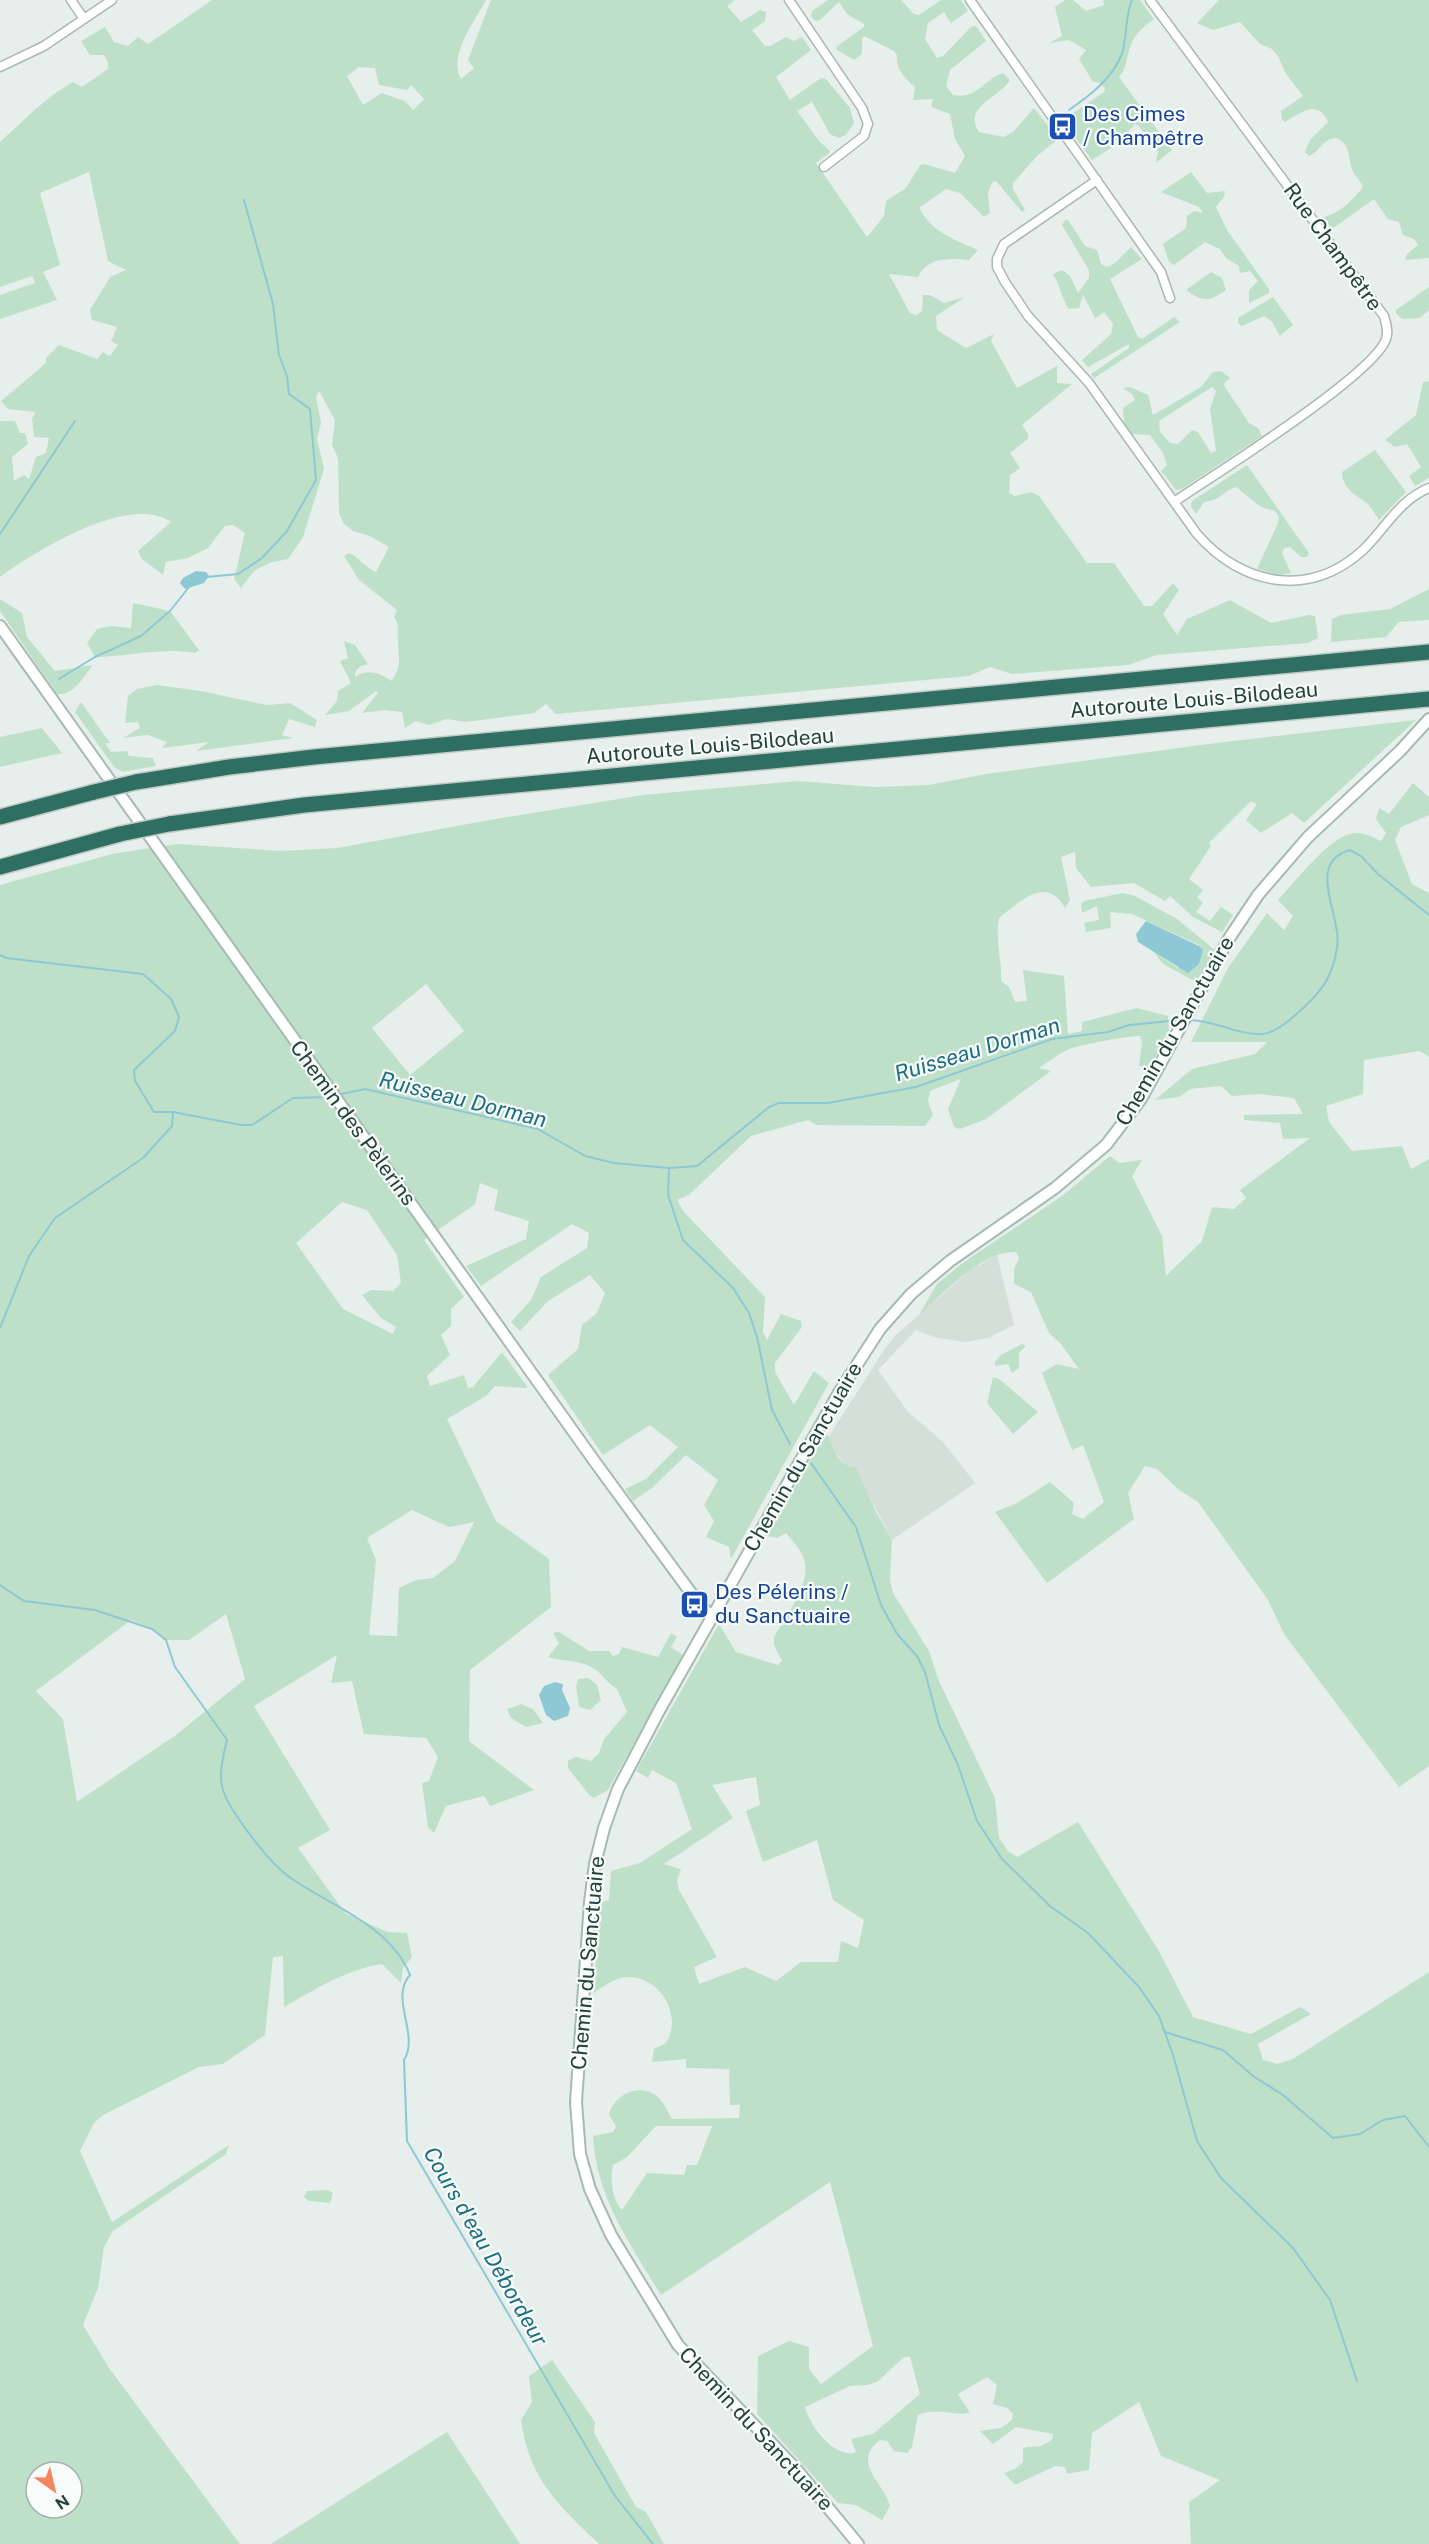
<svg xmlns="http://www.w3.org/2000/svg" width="1429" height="2544" viewBox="0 0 1429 2544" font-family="'Public Sans',sans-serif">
	<rect width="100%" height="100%" fill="#e6efeb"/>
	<path fill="#d4dfda" d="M997,1255L1014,1325L988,1338L966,1342L937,1338L916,1330L878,1370L908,1412L943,1442L975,1483L892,1540L868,1494L832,1448L829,1436L886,1347L897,1334L969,1271Z"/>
	<path fill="#bfe0c8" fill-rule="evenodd" d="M212,0H486C475,21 448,55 461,79L474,68L468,60L491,0H735L727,6L741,22L760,10L766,12L765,21L752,30L765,46H770L786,37L794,41L802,37L811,50L776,77L790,100L821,78L826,79L850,108L854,123L846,135L838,138L830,134L812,102L797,111L820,142L829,150L830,152L816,163L867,237L884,216L886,201L906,188L920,165L924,164L955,173L965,156L955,139L950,114L931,107L933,99L913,100L915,87C906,79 895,70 897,55L894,51L864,36L862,39V54L854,60L837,50L836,47L864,27V24L847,14L839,2L820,20L815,21L811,16L812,11L828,0H901L914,14L919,15L941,0H961L968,11L951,23L944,12L928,23L925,39L937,58L943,56L971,27L976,26L986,41L950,70L946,86L953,95C977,100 984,79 1003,73L1010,80C1000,98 962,106 979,132L1004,137L1013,132L1034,108L1058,139L1037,156L1013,183V189L1025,210L1022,212L996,181L992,182L988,193L990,213L984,217L960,193L946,189L919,208C934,234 952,238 978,250L969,260C949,258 928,257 918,277L889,274L910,313L916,315L922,311L923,295H930L944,303L965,297L936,316L937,330L966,348L994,334L991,341L1017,388L1057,366V383L1072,384L1022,425L1028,434V439L1010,453L1020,468L1010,475L1009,493L1015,496L1031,492L1039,496L1087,563H1114L1144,606H1152L1173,583L1179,590L1163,614L1177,635L1187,619L1230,600L1271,623L1309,615L1315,616L1318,638L1308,643L1157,655L1128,665L1012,674L990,667L969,676L556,714L546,704L534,713L466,722L447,719L429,725L415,721L405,728L402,712L385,710L362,713L378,693L376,691L349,711L325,715L337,701L338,691L351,683L340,661L348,658L344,641L355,645L368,664C360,666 355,668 355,677C367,669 379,672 391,681C403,666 398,658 398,640C397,630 400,626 394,617L397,610L359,580L344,556L349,553C359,557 363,566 376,572L389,547L370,536L353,531L344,524L339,513L338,458L332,445L335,420L319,391L316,397L321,423L317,439L324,469L303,537L288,559L269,563L254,571L241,588L234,579L245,533L233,525L225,526L208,548L188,558L166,562L163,575L142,559L138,551L171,522C129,493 36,551 0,577V421H15L20,433H25L28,444L12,457L14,481L24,475L29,479L36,457L46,453L49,438L34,437L32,418L36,412L8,409L1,401L46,363V358L59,345L97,359L103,352L110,356L118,345L111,341L117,327L92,320L90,310L110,277L126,270L108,261L89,172L40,193L60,265L43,272L57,300L0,319V295L35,283L32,276L0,287V142C23,121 46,97 73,82L82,87L108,69V62L104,55H90L81,41L105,27L114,42L128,46L138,37L148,44ZM359,67L375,68L379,85L407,90L411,85L424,99L413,110L405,101L382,93L363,105L347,76Z
		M1073,0L1086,11L1104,5L1103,0H1140L1154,19C1144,26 1135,34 1131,45C1126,57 1128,67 1119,77L1172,150L1156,163L1158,152L1138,125L1135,124L1117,144L1092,160L1063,120L1104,92L1105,88L1098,82H1093L1079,59L1086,50L1069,40L1049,43L1062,36L1055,7L1065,0Z
		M1219,0H1429V258L1405,260L1407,254L1418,245L1414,239L1403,235L1399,222L1388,219L1374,199L1329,231L1321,220L1322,218C1341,212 1351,202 1363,187C1361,180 1352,174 1351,166C1348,155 1350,143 1336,138C1322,139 1320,152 1309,156L1305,152L1310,140L1328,122C1318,99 1301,112 1285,122L1282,120L1281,111L1303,96L1286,74L1278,56L1272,49L1260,44L1240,22L1213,30L1197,23Z
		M1191,172L1207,193L1225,191L1224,197L1216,207L1227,230L1269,289V293L1249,303V290L1258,281L1250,271L1240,273L1239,266L1226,258L1220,249L1205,242L1174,265L1169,262L1163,244L1186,228L1187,216L1194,211L1203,213L1199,207L1161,192Z
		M1065,220H1068L1085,246L1097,250L1101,264L1107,267L1115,263L1131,247L1142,259L1110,279L1138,337L1142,339L1174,317L1180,322L1094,378L1091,374L1129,348V344L1088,367L1082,360L1111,334L1113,324L1104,312L1095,318L1083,295L1079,308L1069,309C1063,302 1060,285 1053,274L1062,270L1070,276L1078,293L1089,278V270L1062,225Z
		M1211,272L1222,278L1226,290C1209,302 1203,302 1186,290Z
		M1429,287V310L1420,318L1402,319L1396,313V310Z
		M1273,297L1293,325L1280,336L1272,322L1264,316L1242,326L1238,323V318Z
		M1221,371L1230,378L1223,384L1249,423L1258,428L1262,436L1182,489L1176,490L1161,471L1167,465L1163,453L1150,435L1132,434L1124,423L1123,408L1135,400L1132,394L1123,388L1130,387L1148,395L1153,415L1201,387L1213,372ZM1212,387L1216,391L1210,409L1216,451L1211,453L1198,432L1192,430L1178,444L1170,443L1160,432L1159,421Z
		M1429,381V478L1415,486L1409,476L1421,467L1407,444L1395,447L1385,440L1416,415L1423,382Z
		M1375,450L1406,492L1379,520C1375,514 1370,505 1364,501C1353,494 1342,486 1342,472Z
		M1247,465L1309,553L1307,557H1301L1290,547L1284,548L1282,553L1291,573L1277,575L1257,569L1278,523L1279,517L1275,511L1261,507L1236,487C1223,490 1223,500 1204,502L1196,514L1191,506L1192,501Z
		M1429,589V620L1399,622L1386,637L1331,642L1332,619L1341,615L1390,609Z
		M0,599L22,613L27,637L55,671L93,665C84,676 74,696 57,694L0,611Z
		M133,603L170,611L199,650L195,653C161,647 129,657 95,657L87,643L97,629L111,626L131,628Z
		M157,685L201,691L267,705L290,703L317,720L315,727L289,719L282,735L293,738L196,751L209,742L162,748L167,742L148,735L123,738L140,728L138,722L125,723L128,696L137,689Z
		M81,702L110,743H105L111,752L127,751L129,756L153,758L156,766L123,772L114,767L75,712Z
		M1416,720L1304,823L1292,813L1261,833L1246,820L1257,804L1251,801L1209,843L1211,846L1189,879L1203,890L1197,897L1203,903L1196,912L1210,921L1221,907L1233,915L1222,932L1193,917L1170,896L1165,901L1134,883L1091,887L1076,868L1075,852L1061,857L1070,900L1065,908C1046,874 1020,902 999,918C995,940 1002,959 1001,981L1009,987L1015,1002L1027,1001L1023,970L1064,976L1068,1034L1082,1031V1022L1137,1008L1168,1016L1169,1031L1151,1066L1143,1068L1139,1065L1142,1042L1140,1036C1131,1035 1074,1046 1067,1050C1057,1055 1048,1062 1039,1068L1051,1071L986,1119L960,1129L954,1127L948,1109L961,1079L930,1091L928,1101L933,1115L925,1126L816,1125L808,1120L751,1136L689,1195L677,1200L684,1212L765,1297L763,1332L767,1340L781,1314L801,1321L802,1327L775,1363V1372L794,1405L814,1371L829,1383L731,1559L729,1547L706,1537L714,1521L704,1505L718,1480L686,1455L652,1488L633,1501L625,1489L646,1479L678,1447L650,1425L603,1455L548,1375L578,1349L582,1325L597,1313L605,1293L590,1275L548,1301L520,1331L511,1322L531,1300L541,1277L587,1248L589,1233L572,1224L481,1286L466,1266L526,1239L529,1221L494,1210L498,1190L480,1183L475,1204L424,1240L464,1297L451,1309V1326L441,1335L450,1355L427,1376L430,1386L464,1375L468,1388L473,1387L502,1352L528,1388L495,1386L486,1396L447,1419L496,1521L549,1559L551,1607L470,1670L469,1741L534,1790L490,1806L484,1796L446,1806L434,1833L428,1827L422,1783L429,1781L438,1757L426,1738L364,1734L352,1681L331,1683L337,1655L254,1706L330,1830L298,1848L346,1914L388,1932L407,1933L412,1957L403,1968L401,1983L382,1964C345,1970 316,1989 284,2007L283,1956L273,1957L265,2035L223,2064L199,2067L103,2115L94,2123L80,2151L112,2222L229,2145L226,2154L113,2231L104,2247L98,2288L83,2325L109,2368L240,2544H0V885L112,854L177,844L280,851L337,848L495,819L643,795L798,781L875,787L929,785L986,774L1208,744ZM426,984L464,1031L410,1075L372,1028ZM342,1202L367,1210L397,1255L401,1283L393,1291L371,1290L362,1295L381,1318L396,1327L393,1334L343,1309L296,1243ZM412,1510L449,1527L474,1522L455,1561L433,1578L416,1580L399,1588L397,1636L369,1635L376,1560L367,1538ZM226,1614L245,1679L176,1735L77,1802L63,1719L36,1691L131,1620L152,1629L166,1640H189ZM36,2472H72V2508H36Z
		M42,728L62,753L0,767V737Z
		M1413,783L1429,797V815L1401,827L1395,840L1412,884L1429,893V1057L1420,1051L1364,1060L1363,1094L1326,1106L1329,1122L1352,1151L1402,1146L1411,1169L1429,1159V1766L1399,1787L1284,1634L1268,1600L1198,1502L1179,1490L1157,1469L1145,1466L1128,1493L1134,1519L1047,1583L995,1512L1017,1503L1050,1482L1074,1503L1072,1514L1083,1519L1104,1502L1083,1445L1072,1450L1042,1373L1057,1364L1079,1369L1060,1343L1049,1333L1031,1292L1014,1284V1269L1019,1258L1016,1252C983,1250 943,1294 919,1315L937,1284L964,1262L1062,1196L1110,1156L1119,1163L1142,1160L1132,1176L1162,1236L1166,1276L1202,1241L1212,1207L1234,1209L1246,1198L1240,1190L1310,1138L1283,1139L1280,1123L1244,1120V1115L1303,1114L1294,1098L1260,1094L1232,1096L1221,1086L1190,1089L1179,1097L1155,1100L1192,1069L1255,1054L1267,1042H1191L1228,968L1267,913L1284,930L1293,916L1278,900C1294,883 1328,839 1350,834C1362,831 1370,836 1381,841L1386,833L1376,819L1379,808L1389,814Z
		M1123,893L1135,896L1177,919L1215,950L1199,979L1196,982L1163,964L1154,952L1178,968L1199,945L1132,914L1110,912L1111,928L1086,932L1084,923L1099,920L1097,906L1082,913L1081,904L1084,901Z
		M1022,1344L1026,1346L1019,1353V1368L1012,1373L1008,1364L995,1366V1362L1001,1355Z
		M993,1377L999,1379L1038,1412L1013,1434L987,1403Z
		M825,1434L829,1436C833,1450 840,1467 856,1468L877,1514L892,1540L890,1580L893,1593L929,1651L938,1679L995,1798L999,1838L1008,1851L1017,1857L1078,1822L1160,1953L1193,2017L1251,2034L1300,2007L1311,2014L1258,2044L1263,2060L1277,2064L1293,2059L1429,1972V2544H1191L1189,2502L1220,2480L1161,2456L1139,2402L1092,2433L1089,2470L1067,2474L1065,2467L1055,2466L1015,2485L1004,2473L1015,2469L1023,2462V2449L1026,2447L1041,2446L1052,2440L1053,2434L1016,2427L993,2444L980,2431L1001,2428L1012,2420L1013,2414L1007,2408L993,2404L997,2385L987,2377L958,2394L970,2413C952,2416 936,2407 918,2415L912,2447L907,2453L894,2451L887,2441L880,2440C850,2463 885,2483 890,2506L882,2520L856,2505L838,2503L757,2414L758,2356L789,2341L809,2347V2369L821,2384L873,2346L830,2182L661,2295C630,2244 596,2197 593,2136L613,2132L616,2126L609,2115C613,2094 642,2081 659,2098C664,2103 668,2112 672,2119L739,2118L740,2105H730L729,2069L686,2068V2059L652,2062L654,2049L666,2043C683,2016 661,1976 627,1977C614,1978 604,1986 594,1993L599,1903L609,1900L611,1871L640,1863L692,1829L676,1783L652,1770L648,1778L636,1771L719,1624L736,1652L778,1665L782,1661L774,1645V1637C785,1617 812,1584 804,1559C802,1550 791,1540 786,1533L777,1538L767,1536ZM756,1777L760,1805L746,1811L763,1862L817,1840L833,1900L864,1920L858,1948L841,1941L838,1962H801L776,1981L745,1967L699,1984L694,1967L717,1957L679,1890L677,1881L681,1869L664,1864L733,1818L712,1785ZM656,2126H712L697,2165H687L684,2175L647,2173L622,2210C612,2200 610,2179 613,2165L627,2157ZM904,2357H910L920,2394L873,2434L851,2439L856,2452C835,2460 809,2425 805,2407L850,2386L867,2385L877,2382Z
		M559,1632L589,1651H609L613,1656L619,1654L622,1647L658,1657L671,1633L677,1637L671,1647L683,1655L608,1790L594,1798L590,1796L568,1768V1761L576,1757L591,1761L599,1753L604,1739L627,1712L617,1689C605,1682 600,1669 587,1665C574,1660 561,1661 548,1657L559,1643L553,1633Z
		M588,1678L597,1685L601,1700L590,1710L579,1707L576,1687L578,1679Z
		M521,1704L533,1709L543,1723L526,1727L511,1718L507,1709Z
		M328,2190L333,2193L330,2203L309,2201L304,2197L307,2191Z
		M552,2360L595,2422L594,2433L636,2507L646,2512L664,2544H599C558,2505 529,2479 521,2420L532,2402L529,2376Z
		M447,2432L520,2544H271Z"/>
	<path fill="#8ec8d4" d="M196,571L206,572L209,576L204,583L185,589L180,583L183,578Z
		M1146,921L1199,946L1203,950L1199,964L1188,973L1138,942L1136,934Z
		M555,1682L563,1684L562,1690L570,1708L568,1716L554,1721L546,1715L539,1695L544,1686Z"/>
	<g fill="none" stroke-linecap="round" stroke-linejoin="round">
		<path stroke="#8ec8d4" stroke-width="2" d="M1069,110C1089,96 1111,80 1121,56C1128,39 1124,18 1132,0
			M0,534L75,421
			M207,577L238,574L262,558L287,531L316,480L310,409L289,394L287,376L279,355L273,304L244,200
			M59,679L95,657L141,636L170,611L189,587
			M0,955L6,958L143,974L171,999L179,1017L175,1031L134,1070L135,1081L154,1112H173L241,1125H252L293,1098L331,1097
			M1189,1020C1214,1020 1237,1035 1262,1034C1276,1033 1291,1019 1301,1010C1322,991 1332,978 1337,948C1343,917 1304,863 1350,850L1361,856L1378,874L1429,915
			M337,1095L365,1089L538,1129L585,1156L614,1163L669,1168L697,1166L769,1107L779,1103H828L916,1087L1052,1039L1108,1032L1129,1025L1181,1020
			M669,1168L668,1195L683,1240L733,1288L749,1313L757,1337L772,1410L790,1444
			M0,1328L29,1256L55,1218L143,1158L172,1126L173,1112
			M811,1463L856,1527L881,1605L897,1634L917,1656L925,1672L939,1725L958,1765L977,1821L1002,1859L1050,1906L1088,1933L1139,1987L1159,2016L1173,2055L1197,2141L1221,2178L1293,2248L1330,2300L1357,2381
			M0,1585L24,1601L95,1610L152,1629L166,1640L175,1667L227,1740C216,1784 219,1791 245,1828C260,1848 274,1867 295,1881C336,1908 391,1927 410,1975C389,1998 420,2035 404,2060L407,2141L615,2496L653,2544
			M1165,2032L1223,2050L1253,2076L1283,2095L1333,2138L1360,2134L1383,2120L1405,2116L1429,2147"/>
		<defs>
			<path id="street" d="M71,0L84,19
				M789,0L862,108L868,124L864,136L824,167
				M970,0L1161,272L1170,298
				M1150,0L1384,316C1386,324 1389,331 1386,339C1374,375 1212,476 1174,502
				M0,67L44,46L112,0
				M1097,180L1004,244L997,259V267L1005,282L1028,316L1089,383L1197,534C1242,586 1310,599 1363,550C1385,529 1399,500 1429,488"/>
			<path id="secondary" d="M0,626L595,1462L702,1608L713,1616
				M858,2544L797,2470L678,2345L611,2235L590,2189L580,2154L576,2102L590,1902L595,1864L604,1828L618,1789L660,1709L840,1391L880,1329L911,1294L950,1261L1055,1188L1106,1145L1141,1099L1228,940L1258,895L1308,837L1400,751L1429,719"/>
			<path id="highway" d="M136,782L229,767L314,757L1429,652
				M0,817L94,792
				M169,824L304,805L1429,699
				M0,867L120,834"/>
		</defs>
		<use href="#street" stroke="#a8b8b2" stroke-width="11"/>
		<use href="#secondary" stroke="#a4bbb3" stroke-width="14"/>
		<use href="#highway" stroke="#c2cac8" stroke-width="18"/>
		<use href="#street" stroke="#fff" stroke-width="8"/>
		<use href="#secondary" stroke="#fff" stroke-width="10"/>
		<use href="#highway" stroke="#2f6f63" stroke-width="15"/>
		<defs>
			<path id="highway-bridge" d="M94,792L136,782
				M120,834L169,824"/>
		</defs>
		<use href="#highway-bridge" stroke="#c2cac8" stroke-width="18" stroke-linecap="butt"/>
		<use href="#highway-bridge" stroke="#2f6f63" stroke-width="15"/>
	</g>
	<defs>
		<symbol id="bus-square" viewBox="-11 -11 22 22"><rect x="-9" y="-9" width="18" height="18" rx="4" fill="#1a4fb4" stroke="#f7fbf9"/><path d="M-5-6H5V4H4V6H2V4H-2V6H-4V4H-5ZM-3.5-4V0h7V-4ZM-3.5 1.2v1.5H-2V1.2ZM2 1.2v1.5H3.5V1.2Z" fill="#fff"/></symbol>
	</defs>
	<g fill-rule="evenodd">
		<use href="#bus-square" x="1046" y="110" width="33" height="33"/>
		<use href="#bus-square" x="678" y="1588" width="33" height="33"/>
	</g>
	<g text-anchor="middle" stroke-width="4.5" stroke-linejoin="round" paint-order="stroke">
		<g font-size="21" fill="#164399" stroke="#f7fbf9" text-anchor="start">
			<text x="1083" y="121">Des Cimes<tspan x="1083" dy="24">/ Champêtre</tspan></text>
			<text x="715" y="1599">Des Pélerins /<tspan x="715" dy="24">du Sanctuaire</tspan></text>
		</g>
		<g font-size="21" fill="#24423a" stroke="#f7fbf9">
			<text transform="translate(1333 247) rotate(54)" y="7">Rue Champêtre</text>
			<text transform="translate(1194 700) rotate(-5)" y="7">Autoroute Louis-Bilodeau</text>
			<text transform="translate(710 746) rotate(-5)" y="7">Autoroute Louis-Bilodeau</text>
			<text transform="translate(1175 1031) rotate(-60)" y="7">Chemin du Sanctuaire</text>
			<text transform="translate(353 1123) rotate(54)" y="7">Chemin des Pèlerins</text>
			<text transform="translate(803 1457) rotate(-60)" y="7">Chemin du Sanctuaire</text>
			<text transform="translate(588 1963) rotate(-85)" y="7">Chemin du Sanctuaire</text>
			<text transform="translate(756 2429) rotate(47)" y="7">Chemin du Sanctuaire</text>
		</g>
		<g font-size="22" font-style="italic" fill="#1c6e80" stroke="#f7fbf9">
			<text transform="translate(977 1049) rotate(-17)" y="8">Ruisseau Dorman</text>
			<text transform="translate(463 1099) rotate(14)" y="8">Ruisseau Dorman</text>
			<text transform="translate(486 2246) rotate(60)" y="8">Cours d'eau Débordeur</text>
		</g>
	</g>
	<g transform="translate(54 2490) rotate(146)"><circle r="28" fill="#f7fbf9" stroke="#a3b1ad" stroke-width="1.5"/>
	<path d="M0-4.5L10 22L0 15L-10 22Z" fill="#f4865f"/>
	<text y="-9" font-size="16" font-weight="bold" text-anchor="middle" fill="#24423a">N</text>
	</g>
</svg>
